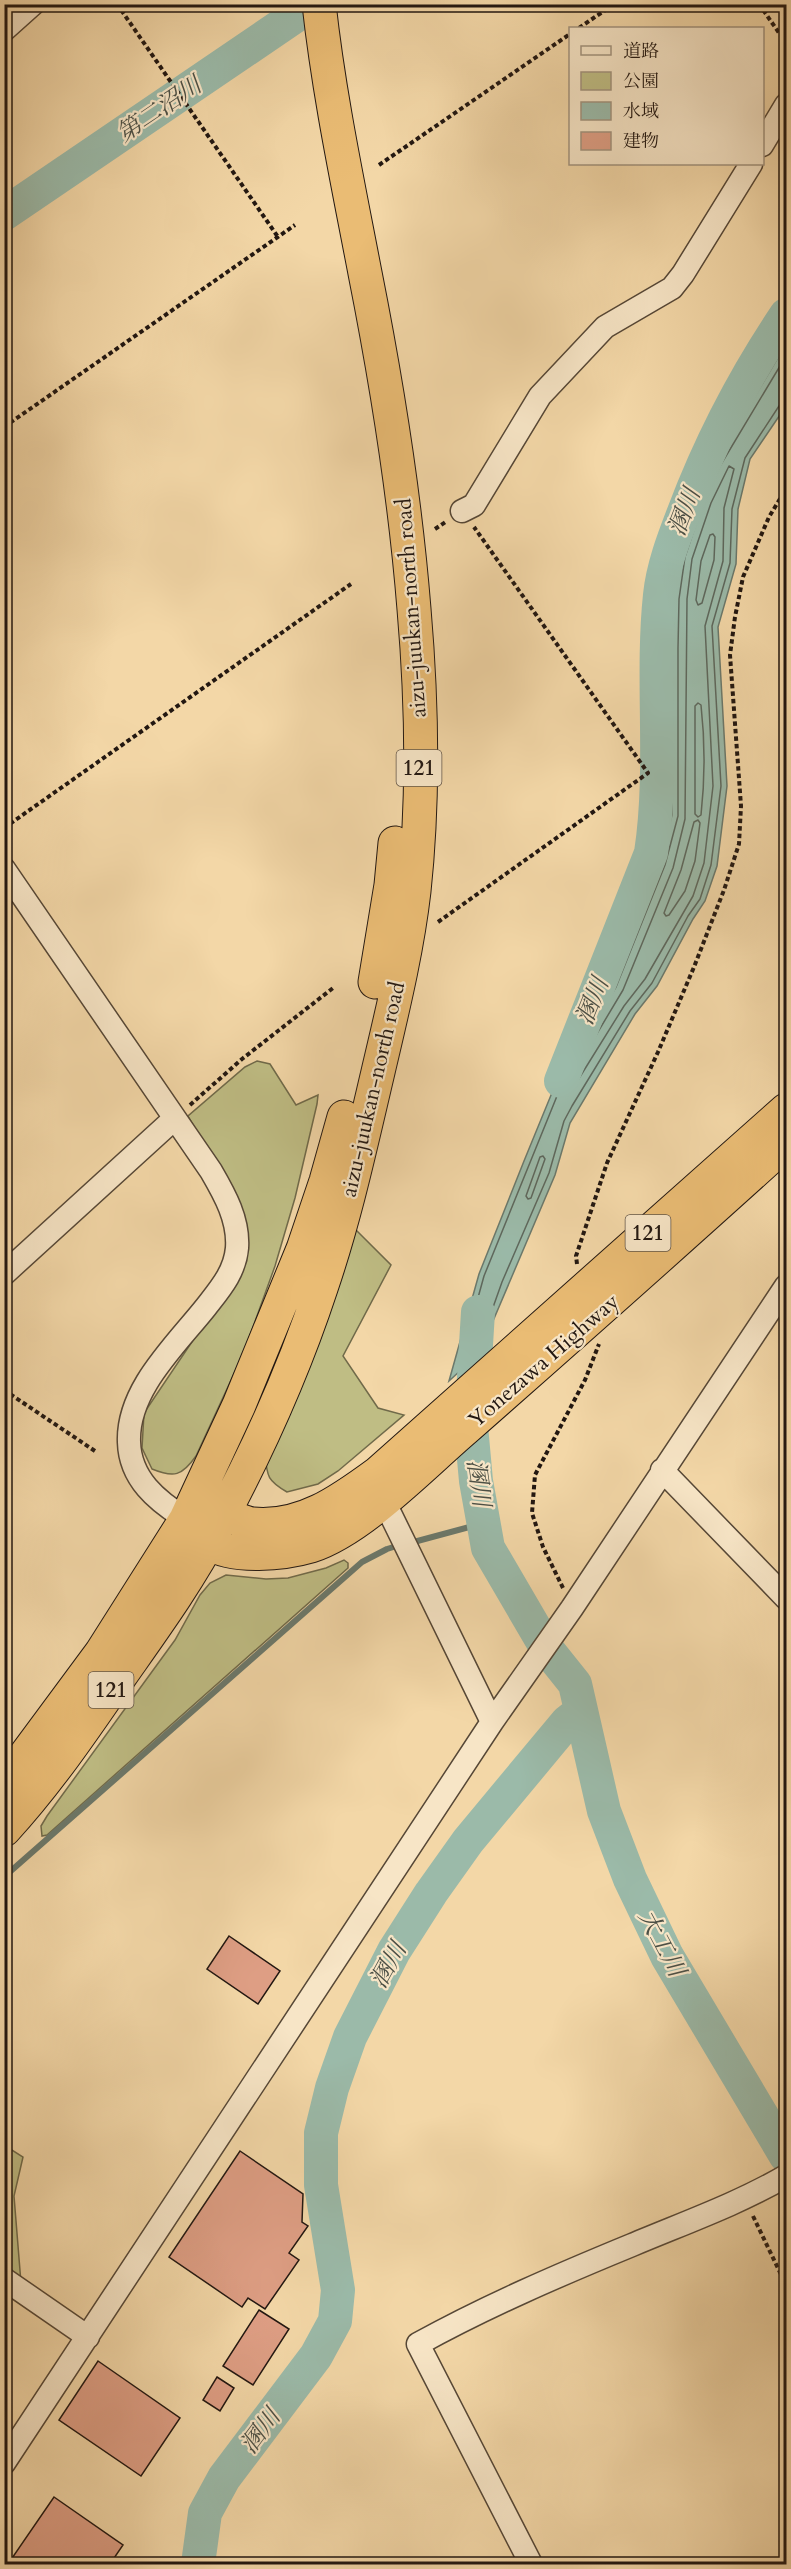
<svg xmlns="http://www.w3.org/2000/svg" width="791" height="2569" viewBox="0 0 791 2569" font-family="Cardo,'Noto Serif JP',serif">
	<rect width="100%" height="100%" fill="#f3d7a7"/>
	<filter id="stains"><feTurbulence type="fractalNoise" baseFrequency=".00333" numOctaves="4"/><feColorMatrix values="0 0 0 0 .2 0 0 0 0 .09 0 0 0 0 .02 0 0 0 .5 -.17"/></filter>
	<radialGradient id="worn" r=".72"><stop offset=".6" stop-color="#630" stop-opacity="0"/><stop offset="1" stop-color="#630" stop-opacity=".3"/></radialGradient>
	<path fill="#bfbd84" stroke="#706a4a" stroke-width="1.5" d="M257,1061L270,1064L296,1105L318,1095L317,1104L295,1198L275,1266L244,1352L196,1456C182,1476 174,1478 152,1469L142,1448L144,1413L239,1272L217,1167L188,1116L245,1067Z
		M356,1230L391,1265L343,1356L378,1408L404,1415L338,1471L318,1484L287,1492C268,1481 267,1477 265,1455Z
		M344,1560L348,1563V1568L47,1835L42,1836L41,1826L47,1816L175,1640L200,1595L210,1583L226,1575L266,1579L288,1578L326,1568Z
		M4,2145L23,2157L14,2196L21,2283L5,2272Z"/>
	<path fill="#9bbaa9" stroke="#6b796c" stroke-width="1.5" d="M786,344V406L750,459L738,509L736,564L718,627L727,786L717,866L705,901L693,919L657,986L635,1014L570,1123L555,1175L493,1321L485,1348L449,1381L479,1274L524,1161L565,1061L611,984L660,863L672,815V648L673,598L679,556L699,497L715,463Z"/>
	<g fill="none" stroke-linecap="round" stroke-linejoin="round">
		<path stroke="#5e685d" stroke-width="1.5" d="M786,356L720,466L704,500L685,557L679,599L678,648V816L665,865L616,987L570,1064L484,1276L463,1352L465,1356L480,1344L502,1282L549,1173L564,1121L572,1106L630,1011L652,983L688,916L700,899L711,865L721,786L712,626L730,563L732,509L745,458L779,406L786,403
			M729,466L734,469L724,508L723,561L705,626L713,786L704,863L693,896L645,979L624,1006L578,1080L575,1081L573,1078L577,1067L623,990L673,868L685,819L687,599L692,559L711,503Z
			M713,534L715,537L714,560L702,603L698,605L696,600L701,561L710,535Z
			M698,703L701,705C705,741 705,779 701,815L698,817L695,814V706Z
			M698,820L700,823L695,861L685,891L669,915L666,916L664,913L681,870L694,822Z
			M543,1156L545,1159L531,1198L528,1199L526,1196L540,1157Z"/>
		<path stroke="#6b796c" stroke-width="6" d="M410,1543L484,1523
			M4,1877L362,1562L387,1549L400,1545"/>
		<path stroke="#9bbaa9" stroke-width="34" d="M4,214L313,4
			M561,1081L651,853C664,768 651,680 660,595C663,566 674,538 684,512C710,443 745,376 786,315
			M478,1312L471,1426L476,1481L488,1548L547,1649L575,1684L604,1811L630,1879L667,1956L786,2156
			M198,2564L205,2513L224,2478L316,2356L335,2321L338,2290L321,2185V2133L332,2088L350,2037L394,1951L431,1893L468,1841L567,1722L581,1711"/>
	</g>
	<path fill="#de9e84" stroke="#221711" stroke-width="1.5" d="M229,1936L280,1971L258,2004L207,1969Z
		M240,2151L303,2194L302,2222L308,2226L289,2253L299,2260L265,2309L248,2298L242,2307L169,2257Z
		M259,2310L289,2329L253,2385L223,2366Z
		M98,2361L180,2418L141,2476L59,2420Z
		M217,2377L234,2388L220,2411L203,2400Z
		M54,2497L123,2545L110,2564H8Z"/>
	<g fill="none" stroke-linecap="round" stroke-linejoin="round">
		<defs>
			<path id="minor" d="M4,30L33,4
				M762,145L786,105
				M462,511L474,505L540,396L605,327L672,288L683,274L751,164
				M4,869L211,1171C225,1195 239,1220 237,1248C235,1272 220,1289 206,1307C175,1346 127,1390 129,1442C130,1479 157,1501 186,1519
				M4,1274L174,1119
				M662,1470L786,1598
				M383,1499L492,1722
				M4,2279L88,2337
				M4,2463L492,1722L572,1608L786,1286
				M531,2564L418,2344C487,2306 559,2275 632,2245C684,2223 738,2204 786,2176"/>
			<path id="highway" d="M375,982L391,885L395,843
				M202,1517C209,1516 218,1513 225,1515C234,1517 242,1522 252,1524C301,1529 340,1501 378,1473L786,1110
				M193,1527C198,1532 203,1539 209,1543C233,1559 284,1554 311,1546C361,1530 424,1464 465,1429C573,1334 680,1239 786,1143
				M4,1784L101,1653L186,1519L239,1405L303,1249L326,1181L344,1117
				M4,1830C48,1782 84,1729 121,1675C154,1628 189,1580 216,1528C257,1452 294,1370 321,1288C345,1218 361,1144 378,1072C392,1012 407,952 414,891C424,798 422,702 414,609C405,496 387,384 365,273C348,184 329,95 319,4"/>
		</defs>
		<use href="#minor" stroke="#564736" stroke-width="25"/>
		<use href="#highway" stroke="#221711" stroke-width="35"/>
		<path stroke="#221711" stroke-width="4" stroke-dasharray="4.5 3" stroke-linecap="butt" d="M117,4L278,237
			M759,4L786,43
			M579,28L614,4
			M379,165L570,34
			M4,427L295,225
			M435,529L447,521
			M4,828L351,584
			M438,922L648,773L474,527
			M190,1105L242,1059L333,988
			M577,1264L576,1256L607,1163L658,1052L694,967L724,890L739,844L741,806L730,655L735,617L743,577L769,517L786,489
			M4,1390L95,1451
			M563,1588L543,1547L532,1513L535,1475L585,1380L599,1344
			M753,2216L786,2285"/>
		<use href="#minor" stroke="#f7e5c6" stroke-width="22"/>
		<use href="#highway" stroke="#eabc74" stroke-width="33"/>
	</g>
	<g text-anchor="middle" stroke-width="4.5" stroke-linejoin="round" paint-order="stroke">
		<g fill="#f7e5c6" stroke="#625547" stroke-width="1.5">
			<rect x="396.5" y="750" width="45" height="36" rx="4.5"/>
			<rect x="625.5" y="1215" width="45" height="36" rx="4.5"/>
			<rect x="88.5" y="1672" width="45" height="36" rx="4.5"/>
		</g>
		<g font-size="21" font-weight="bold" fill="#221711">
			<text x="419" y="775">121</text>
			<text x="648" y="1240">121</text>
			<text x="111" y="1697">121</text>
		</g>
		<g font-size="22" fill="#221711" stroke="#f7e5c6">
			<text transform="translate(410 608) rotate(-94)" y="8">aizu-juukan-north road</text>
			<text transform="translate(372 1089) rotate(-77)" y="8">aizu-juukan-north road</text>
			<text transform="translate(543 1360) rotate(-41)" y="8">Yonezawa Highway</text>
		</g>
		<g font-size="24" font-style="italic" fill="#4c5046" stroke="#f7e5c6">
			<text transform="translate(159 109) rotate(-34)" y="8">第二沼川</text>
			<text transform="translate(684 512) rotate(-69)" y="8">溷川</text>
			<text transform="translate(592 1001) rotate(-68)" y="8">溷川</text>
			<text transform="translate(479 1483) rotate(82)" y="8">溷川</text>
			<text transform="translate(662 1943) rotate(62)" y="8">大工川</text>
			<text transform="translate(388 1965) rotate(-61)" y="8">溷川</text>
			<text transform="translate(260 2431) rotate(-53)" y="8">溷川</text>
		</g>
	</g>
	<rect width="791" height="2569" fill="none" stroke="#f3d7a7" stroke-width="24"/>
	<rect x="6" y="6" width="779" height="2557" fill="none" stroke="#221711" stroke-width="3"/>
	<rect x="12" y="12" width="767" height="2545" fill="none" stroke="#221711" stroke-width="1.5"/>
	<rect x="569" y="27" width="195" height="138" fill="#f7e5c6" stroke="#a2937e" stroke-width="1.5"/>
	<rect x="581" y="46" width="30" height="9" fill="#f7e5c6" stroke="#a2937e" stroke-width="1.5"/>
	<text x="623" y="57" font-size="18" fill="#221711">道路</text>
	<rect x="581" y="72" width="30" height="18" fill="#bfbd84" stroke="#a2937e" stroke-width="1.5"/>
	<text x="623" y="87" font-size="18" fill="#221711">公園</text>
	<rect x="581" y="102" width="30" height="18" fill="#9bbaa9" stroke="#a2937e" stroke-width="1.5"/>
	<text x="623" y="117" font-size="18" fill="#221711">水域</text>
	<rect x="581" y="132" width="30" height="18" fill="#de9e84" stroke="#a2937e" stroke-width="1.5"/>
	<text x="623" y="147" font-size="18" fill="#221711">建物</text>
	<rect width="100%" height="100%" filter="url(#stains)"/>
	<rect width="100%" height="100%" fill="url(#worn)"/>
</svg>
